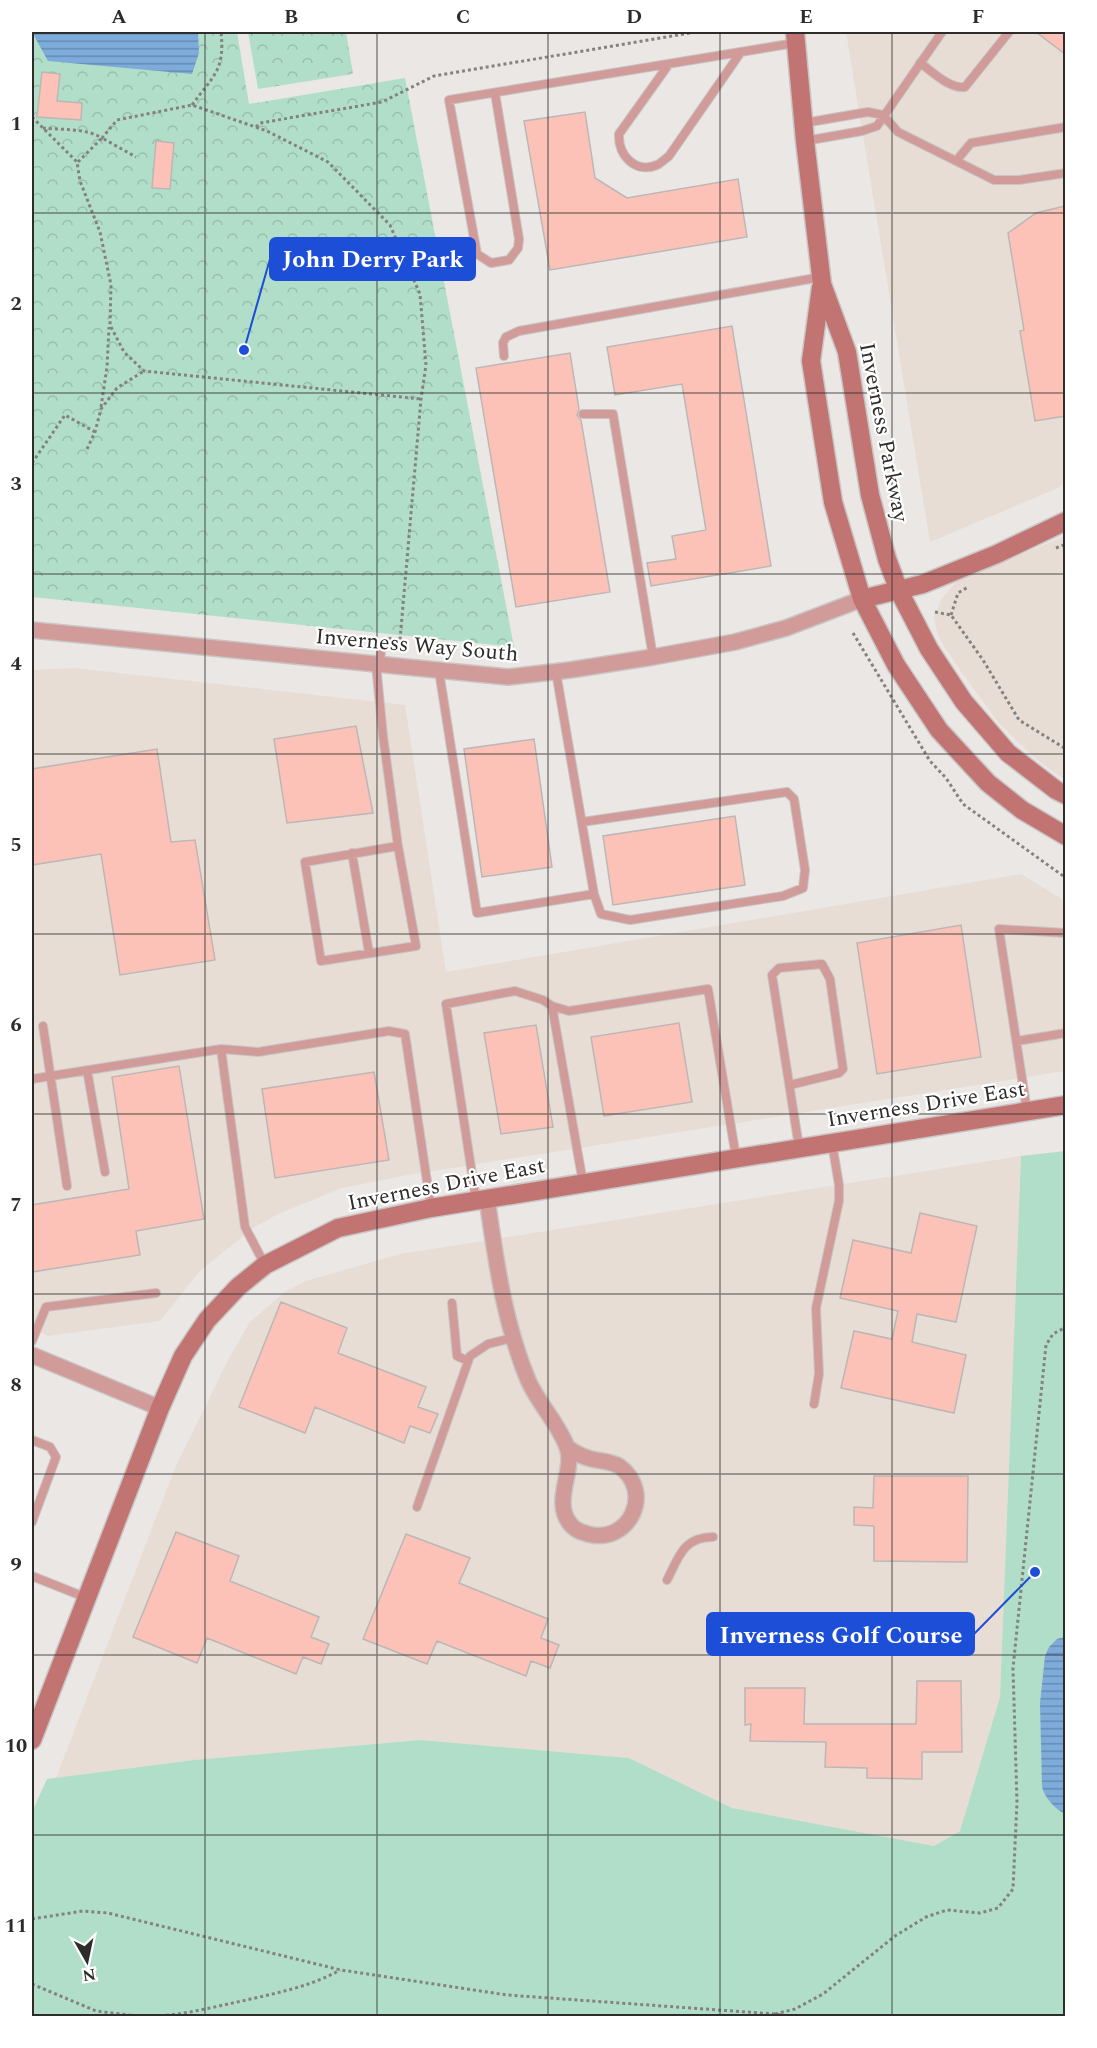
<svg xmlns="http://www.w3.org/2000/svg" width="1097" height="2048" viewBox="0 0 1097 2048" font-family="Spectral,serif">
	<defs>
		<pattern id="forest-crowns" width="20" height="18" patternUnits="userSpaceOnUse" patternTransform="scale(1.5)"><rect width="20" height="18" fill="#b1dec8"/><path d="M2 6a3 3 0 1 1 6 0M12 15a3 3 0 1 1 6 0" fill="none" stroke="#99bfac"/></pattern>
		<pattern id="water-rules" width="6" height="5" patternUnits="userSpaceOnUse" patternTransform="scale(1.5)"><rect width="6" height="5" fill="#7dabda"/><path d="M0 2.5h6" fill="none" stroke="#678bb1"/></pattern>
	</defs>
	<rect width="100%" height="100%" fill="#eae7e5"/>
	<path fill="#e7ddd5" d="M846,32H1065V483L1058,488L930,542Z
		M1065,536V780L1036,759L998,722L962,673L942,643L937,632L934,617L941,600L956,582Z
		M74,668L405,705L446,972L1021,874L1065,901V1071L408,1175L342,1188L278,1214L253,1228L200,1271L160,1321L48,1336L32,1328V670Z
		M1021,1156L1000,1697L960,1831L934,1846L732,1808L629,1758L420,1740L194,1760L56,1778L175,1468L228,1360L250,1322L283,1293L306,1281L400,1254Z"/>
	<path fill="#b1dec8" d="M1065,1151V2016H36L32,2015V1812L47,1779L194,1760L420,1740L629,1758L732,1808L934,1846L960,1831L1000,1697L1021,1156Z"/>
	<path fill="url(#forest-crowns)" d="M32,32H237L249,104L405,78L514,647L32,597Z
		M248,32H346L353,74L258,89Z"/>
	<path fill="url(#water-rules)" d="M32,32H198L199,53L192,74L48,61Z
		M1065,1637H1066L1065,1814C1055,1809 1045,1798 1042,1787L1040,1703L1045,1656L1049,1647L1057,1639Z"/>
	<path fill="#fcc2b8" stroke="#bbb7b6" stroke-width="1.5" d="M1036,32H1065V54Z
		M42,72L60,74L57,101L82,103L81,120L37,117Z
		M585,112L595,178L627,198L738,179L747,237L550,270L524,121Z
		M156,141L174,143L170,189L152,188Z
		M1065,206V416L1035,421L1020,331L1024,330L1008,233L1036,213Z
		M732,326L771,566L651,586L647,563L676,559L672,536L706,530L682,384L615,395L607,347Z
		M570,353L579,409L577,415L581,420L610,592L516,607L476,368Z
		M356,726L373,813L287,823L274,739Z
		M534,739L552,867L482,877L464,749Z
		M157,749L171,842L195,840L215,960L120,975L101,854L32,865V769Z
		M735,816L745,885L613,905L603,836Z
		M961,925L981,1057L877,1074L857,943Z
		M679,1023L692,1102L604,1116L591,1037Z
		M536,1025L553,1127L501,1134L484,1033Z
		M179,1066L204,1219L136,1231L140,1255L32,1272V1205L129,1189L112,1077Z
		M374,1072L389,1160L275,1178L262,1089Z
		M920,1213L977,1226L956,1322L917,1314L912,1342L966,1355L954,1413L841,1388L854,1331L892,1339L898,1311L840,1298L853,1240L911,1253Z
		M281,1302L347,1328L338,1353L426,1387L418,1407L438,1414L430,1433L410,1426L404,1443L315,1407L305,1433L239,1407Z
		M874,1476H968L967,1562L874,1561V1526L854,1525V1507L873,1508Z
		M176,1532L239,1556L230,1581L319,1617L311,1637L329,1644L321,1664L303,1657L296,1674L207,1638L197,1663L133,1637Z
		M406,1534L470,1558L459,1583L548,1619L541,1638L559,1645L550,1668L531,1661L526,1676L437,1641L427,1664L363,1639Z
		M917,1681H961L962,1752H922V1779L867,1778V1768L825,1767L826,1742L750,1741L751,1724L745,1725V1688H805L804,1724H916Z"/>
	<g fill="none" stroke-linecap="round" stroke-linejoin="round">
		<defs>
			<path id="lane" d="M920,63C932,71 949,89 965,87L1009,32
				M669,64L619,134C618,155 635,174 657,165C661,163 665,159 669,156L741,52
				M495,93L519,239L518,248L509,260L491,263L477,254L449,100L795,43
				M804,123L868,112L883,115L898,132L994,180H1019L1066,173
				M805,141L862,131L877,126L942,32
				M956,161L971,143L1066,127
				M504,356L503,343L506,337L519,331L821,277
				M583,414H613L653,657
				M376,664L383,736L398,846L305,862L321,961L416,946L398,846
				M380,665L381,650
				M439,671L477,913L594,894L556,672
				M582,822L787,792L794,799L805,870L803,888L783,896L630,920L601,914L594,894
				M352,853L369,953
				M552,1006L583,1183
				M43,1026L67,1186
				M1017,1041L1066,1033
				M221,1049L245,1227L265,1265
				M87,1070L105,1172
				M32,1079L221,1049L258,1052L389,1031L405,1034L431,1208
				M790,1085L839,1073L843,1069L830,979L822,964L779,968L772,975L799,1147
				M1027,1111L999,929L1066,933
				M476,1200L446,1004L515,991L543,1000L552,1006L569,1011L708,989L736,1157
				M452,1303L457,1356L468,1361
				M32,1341L46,1307L156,1293
				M814,1404L819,1374L816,1308L839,1201V1185L832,1143
				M32,1440L50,1447L56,1457L32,1522
				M417,1507L470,1356L488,1344L512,1338
				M32,1576L87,1598
				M667,1580C679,1557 683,1537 713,1537"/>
			<path id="street" d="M32,630L508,677L570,670L653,657L735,642L786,628L862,599
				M487,1199C496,1261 504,1322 528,1380C538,1403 558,1423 567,1447C576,1470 550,1503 572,1526C577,1531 581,1532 588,1534C629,1545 655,1492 619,1466C611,1461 597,1461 588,1458C581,1456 574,1452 568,1448
				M32,1355L160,1408"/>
			<path id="secondary" d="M795,32L805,141L822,284L847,352L870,495L887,559L899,591L929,649L964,702L1008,753L1056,790L1066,795
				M821,287L811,361L833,502L862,599L896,665L939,730L988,783L1022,810L1066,836
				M862,599L923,584L997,554L1066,521
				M32,1740L160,1408L183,1356L207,1320L238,1287L265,1265L338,1228L431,1208L1066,1105"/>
		</defs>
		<use href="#lane" stroke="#c8c5c4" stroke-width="10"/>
		<use href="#street" stroke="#c8c5c4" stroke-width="18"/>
		<use href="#secondary" stroke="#c8c5c4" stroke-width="21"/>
		<path stroke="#848281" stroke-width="3" stroke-dasharray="3 3" stroke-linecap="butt" d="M192,105C214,75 225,70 221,32
			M32,117L77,162L80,181L100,232L111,285L110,325L124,352L144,371L421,399
			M256,127L260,123L382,102L434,76L696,32
			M43,128C62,130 86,128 102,138L117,120L192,105L267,131L328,162L390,225L420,294L426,365L421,399L400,640L387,638
			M78,162L102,138L136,157
			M101,407L107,367L109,327
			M87,449L95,432L101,409L117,388L144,371
			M32,463L65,415L95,432
			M1056,548L1066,544
			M935,612L951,615L983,660L1019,720L1066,749
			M951,615L958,593L968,587
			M853,633L930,761L946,778L963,804L1066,878
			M32,1919L83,1911L108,1913L341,1970L507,1995L775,2014L787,2016
			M32,1984L96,2011L137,2016
			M775,2014L795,2009L823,1994L895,1936L926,1917L947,1910L980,1913L998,1908L1013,1889L1017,1802L1013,1668L1046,1345L1053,1334L1066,1327
			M154,2016C184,2015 213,2007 242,2001C276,1993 310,1987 340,1970"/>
		<use href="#lane" stroke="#d19b99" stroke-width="8"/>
		<use href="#street" stroke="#d19b99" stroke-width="15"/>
		<use href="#secondary" stroke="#c27473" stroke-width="18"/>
	</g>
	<path fill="none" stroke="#2d2c2b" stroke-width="1.5" stroke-opacity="0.55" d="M205,32V2016M377,32V2016M548,32V2016M720,32V2016M892,32V2016M32,213H1066M32,393H1066M32,574H1066M32,754H1066M32,934H1066M32,1114H1066M32,1294H1066M32,1474H1066M32,1655H1066M32,1835H1066"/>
	<g text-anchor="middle" stroke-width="4.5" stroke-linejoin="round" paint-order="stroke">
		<g font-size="22" fill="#2d2c2b" stroke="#fff">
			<text transform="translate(885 432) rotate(79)" y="8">Inverness Parkway</text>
			<text transform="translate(417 644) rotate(5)" y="8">Inverness Way South</text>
			<text transform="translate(926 1103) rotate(-9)" y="8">Inverness Drive East</text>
			<text transform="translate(446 1183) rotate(-11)" y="8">Inverness Drive East</text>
		</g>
	</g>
	<path fill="none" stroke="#1d4ed8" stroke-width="2" d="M244 350L270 259M1035 1572L974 1634"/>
	<g fill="#1d4ed8" stroke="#fff" stroke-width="2">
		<circle cx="244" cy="350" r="6"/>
		<circle cx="1035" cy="1572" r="6"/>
	</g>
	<g fill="#1d4ed8" stroke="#1d4ed8" stroke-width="2">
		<rect x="270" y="238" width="205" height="42" rx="6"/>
		<rect x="707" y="1613" width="267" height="42" rx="6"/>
	</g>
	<g font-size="24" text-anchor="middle" font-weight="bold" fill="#fff">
		<text x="373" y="267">John Derry Park</text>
		<text x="841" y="1643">Inverness Golf Course</text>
	</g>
	<rect width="1097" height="2048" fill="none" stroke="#ffffff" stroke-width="66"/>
	<g transform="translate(87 1961) rotate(171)" stroke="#ffffff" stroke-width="4.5" paint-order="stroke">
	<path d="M0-4.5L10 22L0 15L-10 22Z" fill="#2d2c2b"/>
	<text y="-9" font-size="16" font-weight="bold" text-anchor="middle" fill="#2d2c2b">N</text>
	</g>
	<rect x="33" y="33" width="1031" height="1982" fill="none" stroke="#2d2c2b" stroke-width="2"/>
	<g font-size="20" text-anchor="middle" font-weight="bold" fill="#2d2c2b">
		<text x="119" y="23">A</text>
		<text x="291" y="23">B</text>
		<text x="463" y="23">C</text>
		<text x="634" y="23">D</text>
		<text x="806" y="23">E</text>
		<text x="978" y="23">F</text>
		<text x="16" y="130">1</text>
		<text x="16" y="310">2</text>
		<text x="16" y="490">3</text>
		<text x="16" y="670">4</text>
		<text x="16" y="851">5</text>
		<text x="16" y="1031">6</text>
		<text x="16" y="1211">7</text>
		<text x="16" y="1391">8</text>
		<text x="16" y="1571">9</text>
		<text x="16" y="1752">10</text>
		<text x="16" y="1932">11</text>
	</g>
</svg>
